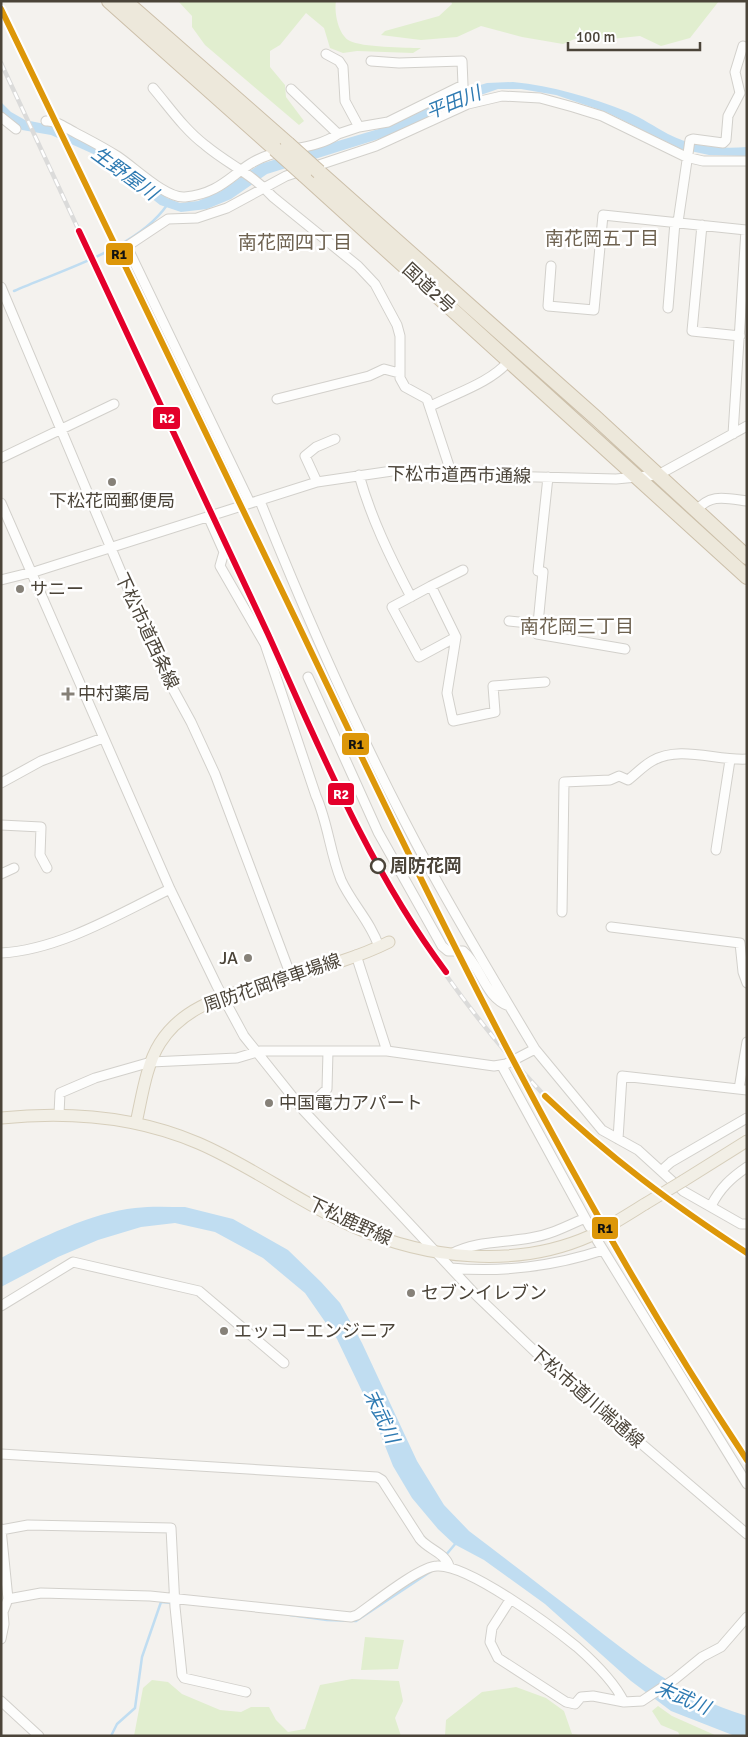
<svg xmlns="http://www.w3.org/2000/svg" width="748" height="1737" viewBox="0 0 748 1737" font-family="Signika,'Noto Sans JP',sans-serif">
	<rect width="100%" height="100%" fill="#f4f2ee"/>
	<path fill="#e1eecf" d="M178,1H336C334,12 338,35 350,41C361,47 406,48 421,48L413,53L357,51L343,53L330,48L324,28L306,13L280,45L270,51V67L285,85L286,97L304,121L299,125L205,45L192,27V16Z
		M451,1H719L690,38L661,46L640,36L611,39L577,38L563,44L522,37L481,26L457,37L421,40L381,35L385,31L439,16L452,4Z
		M365,1637L404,1640L398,1669L361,1670Z
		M352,1679L399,1681L403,1701L395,1718L401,1736H134L143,1688L152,1680L168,1682L182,1694L220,1710L241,1712L251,1707H269L276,1720L288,1732L305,1729L320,1685Z
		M516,1687L546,1698L564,1711L572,1734L585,1736H445L446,1720L482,1692Z
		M658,1706L672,1716L717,1736H680L678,1732L661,1725L652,1711Z"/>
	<path fill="#c0ddf1" d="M513,82C553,86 590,97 628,112C642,118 655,127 668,134C693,147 720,149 747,147V156L709,155L681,149L606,112L556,95L521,89H498L475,97L401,132L267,174L231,199L207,209L181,212L160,205L100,157L51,135L22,130L1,111V102L11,112L25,120L55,126L82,140L167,198L180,203L198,201L221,191L260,164L382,128L467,89L487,83Z
		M185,1207L233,1219L288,1250L321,1282L340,1303L362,1343L417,1461L444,1505L469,1531C507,1560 546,1590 584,1619C638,1661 680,1696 747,1716V1736H735L671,1711L631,1681L545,1604L484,1560L454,1544L438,1529L412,1498L393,1466L370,1408L337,1339L305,1293L263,1258L215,1232L175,1223L141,1227L98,1240L58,1257L1,1287V1258C37,1239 94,1212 135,1208C151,1206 169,1207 185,1207Z"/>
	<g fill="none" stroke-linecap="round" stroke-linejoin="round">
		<path stroke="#c0ddf1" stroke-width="2.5" d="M14,291C61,270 137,249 167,205
			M445,1556L456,1543
			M290,1615L327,1620L356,1621L433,1570
			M111,1736L117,1724L135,1708L142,1657L161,1602L173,1603"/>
		<defs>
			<path id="minor" d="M326,54L339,61L343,67L345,101L359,127
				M153,88C170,108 184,129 205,145C229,165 251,173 273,197L358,266L375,284L397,325L400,336V378L405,387L427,399L452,475
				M291,89L338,134L359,127L388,122L463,85L462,61L399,63L371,61
				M1,117L16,129
				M46,121C56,120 66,128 74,132C89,140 103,147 117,156C134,167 166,199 185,197C227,193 235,166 269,155C291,148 318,148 338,134
				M678,222L690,140L693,139L723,143L726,140L728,116L740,93L735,72L743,46
				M702,225L692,331L740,336
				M551,266L548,306L594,310L603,215L746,230L733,434
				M1,287L161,667L191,722L215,774L291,976
				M668,308L675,222
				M277,399L369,376L384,369L399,373
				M431,406C456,393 490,383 509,361
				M1,458L114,404
				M359,475C371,518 390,557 411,597
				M548,477L538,571L543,572L537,634L625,649
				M317,482L305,456L316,447L335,439
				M260,501C310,626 365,750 430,869C463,929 499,989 535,1049
				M1,503L170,889L217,986L244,1036L304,1111L476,1295L547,1363L747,1534
				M250,503L129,251V245L168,219L197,218L227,208L286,176L376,146L468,104L502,96L540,98L573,107L602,116L686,157L703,161H747
				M695,512C710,493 725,498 747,501
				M208,516L224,552L220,566L265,644L316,796C328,823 330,853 341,880C352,904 371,922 379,947
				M1,580L37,571L317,482L399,470L452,475L616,479L658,475L747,426
				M431,586L463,570
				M509,621L538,624
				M456,637L419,657L392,607L431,586L456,637L447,693L453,721L495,712L493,686L545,682
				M308,677L378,832L442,946L448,951H463C481,966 485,998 509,1006
				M1,783L41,761L103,738
				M1,825L41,827L40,855L47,868
				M716,850L730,760
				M1,874L14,868
				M562,912L564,782L610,780L619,776L628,780C636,774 643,766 652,761C680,745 716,761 747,759
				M611,927L740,943L743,972L747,983
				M1,953C59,950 119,914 170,889
				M356,955L387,1051
				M502,1066L590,1227
				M739,1089L747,1042
				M304,1111L327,1089L328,1051
				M59,1114L60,1093L95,1078L151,1062L237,1058L260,1051H387L494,1066L506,1064L535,1049L602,1130L638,1150L683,1191L741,1224H747
				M618,1139L622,1076L747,1090
				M661,1171L671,1162L747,1118
				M711,1206C720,1188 731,1178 747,1167
				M597,1240L747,1484
				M451,1254C476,1241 502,1243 530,1238C550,1235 567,1226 585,1218
				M451,1268C501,1273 555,1266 603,1250
				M1,1306L73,1262L199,1291L284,1363
				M1,1454L377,1477L382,1480L420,1539C428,1549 445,1553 449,1566
				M1,1529L8,1599L3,1612L4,1624L1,1639
				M1,1530L28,1525L171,1528L175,1607L182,1675L184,1678L246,1692
				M8,1599L41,1593L150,1596L351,1617L357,1615C373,1604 420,1566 437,1566C468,1564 551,1626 577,1647C594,1662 614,1681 624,1702L642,1701L675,1679L702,1657L721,1647L747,1617
				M510,1600L492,1628L490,1642L498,1658L566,1702L575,1704L581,1697L593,1696L624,1702
				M1,1701L39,1736"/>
			<path id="major" d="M1,1118C69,1111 135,1116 198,1143C252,1166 300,1203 354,1227C426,1259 516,1269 590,1236C609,1227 627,1215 645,1204
				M136,1123C142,1097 146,1065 160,1043C184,1005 226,996 266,983C307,971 351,961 389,942
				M683,1181L747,1141"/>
			<path id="highway" d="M109,1L275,149
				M125,1L288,144
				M319,172L595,417L747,557
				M304,175L747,577"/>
		</defs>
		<use href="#minor" stroke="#d2d0cb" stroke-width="11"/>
		<use href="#major" stroke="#d6cebb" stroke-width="13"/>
		<use href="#highway" stroke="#ccbfa9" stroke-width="16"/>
		<use href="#minor" stroke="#fdfdfc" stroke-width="9"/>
		<use href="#major" stroke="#f2efe6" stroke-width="11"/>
		<use href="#highway" stroke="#ede8db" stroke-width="14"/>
		<defs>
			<path id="rail" d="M1,63L327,764C344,798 360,832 378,866C423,948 480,1027 544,1095C603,1158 675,1206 747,1253"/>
		</defs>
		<use href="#rail" stroke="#dbdbda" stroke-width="4.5"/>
		<use href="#rail" stroke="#fff" stroke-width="2.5" stroke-dasharray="8" stroke-linecap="butt"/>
		<defs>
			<path id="major-bridge" d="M645,1204L683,1181"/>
			<path id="highway-bridge" d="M288,144L319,172
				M275,149L304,175"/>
		</defs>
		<use href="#major-bridge" stroke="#d6cebb" stroke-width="13" stroke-linecap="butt"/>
		<use href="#highway-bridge" stroke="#ccbfa9" stroke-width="16" stroke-linecap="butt"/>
		<use href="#major-bridge" stroke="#f2efe6" stroke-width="11"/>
		<use href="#highway-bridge" stroke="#ede8db" stroke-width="14"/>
		<defs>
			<path id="rail-1" d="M1,9C100,214 199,418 297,622C433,907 572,1197 747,1460
				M545,1096C610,1158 672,1204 747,1253"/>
			<path id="rail-2" d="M79,231C141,365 205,499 268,634C320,749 370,871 446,972"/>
		</defs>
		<use href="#rail-1" stroke="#fff" stroke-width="10"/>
		<use href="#rail-2" stroke="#fff" stroke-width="10"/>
		<use href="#rail-1" stroke="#dd9709" stroke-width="6"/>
		<use href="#rail-2" stroke="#e4002b" stroke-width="6"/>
	</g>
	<g fill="#868178" stroke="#fff" stroke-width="2">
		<circle cx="112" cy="482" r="5"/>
		<circle cx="20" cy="589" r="5"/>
		<path d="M65.5 686.5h5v5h5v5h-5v5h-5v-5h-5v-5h5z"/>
		<circle cx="248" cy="958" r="5"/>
		<circle cx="269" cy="1103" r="5"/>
		<circle cx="411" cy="1293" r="5"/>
		<circle cx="224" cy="1331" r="5"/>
	</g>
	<circle fill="#fff" stroke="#4b4439" stroke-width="2.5" cx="378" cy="866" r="7"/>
	<g text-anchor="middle" stroke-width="5" stroke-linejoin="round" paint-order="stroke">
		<g font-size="18" fill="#4b4439" stroke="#fff">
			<text transform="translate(429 288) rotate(43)" y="6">国道2号</text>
			<text transform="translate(459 475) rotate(1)" y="6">下松市道西市通線</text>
			<text transform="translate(147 631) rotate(65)" y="6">下松市道西条線</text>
			<text transform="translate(272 983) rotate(-19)" y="6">周防花岡停車場線</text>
			<text transform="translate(350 1221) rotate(25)" y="6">下松鹿野線</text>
			<text transform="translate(587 1397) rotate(41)" y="6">下松市道川端通線</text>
		</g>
		<g font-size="18" fill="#4b4439" stroke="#fff" text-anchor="start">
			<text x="112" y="507" text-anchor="middle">下松花岡郵便局</text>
			<text x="30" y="595">サニー</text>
			<text x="78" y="700">中村薬局</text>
			<text x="238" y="964" text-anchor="end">JA</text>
			<text x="279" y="1109">中国電力アパート</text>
			<text x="421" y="1299">セブンイレブン</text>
			<text x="234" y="1337">エッコーエンジニア</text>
		</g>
		<g font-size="18" font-weight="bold" fill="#4b4439" stroke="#fff" text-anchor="start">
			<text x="390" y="872">周防花岡</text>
		</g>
		<g font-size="19" font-style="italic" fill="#2e7ab2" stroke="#fff">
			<text transform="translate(453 102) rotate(-22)" y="7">平田川</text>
			<text transform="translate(125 173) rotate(36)" y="7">生野屋川</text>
			<text transform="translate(382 1416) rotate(65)" y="7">末武川</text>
			<text transform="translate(683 1697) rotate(23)" y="7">末武川</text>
		</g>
		<g font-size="19" fill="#6e6250" stroke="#fff">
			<text x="602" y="245">南花岡五丁目</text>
			<text x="295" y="249">南花岡四丁目</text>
			<text x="577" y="633">南花岡三丁目</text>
		</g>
	</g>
	<g stroke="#fff" stroke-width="2">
		<rect x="105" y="242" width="29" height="24" rx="5" fill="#dd9709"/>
		<rect x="152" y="406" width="29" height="24" rx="5" fill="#e4002b"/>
		<rect x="341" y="732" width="29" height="24" rx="5" fill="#dd9709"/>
		<rect x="327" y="782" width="28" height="24" rx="5" fill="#e4002b"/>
		<rect x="591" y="1216" width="28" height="24" rx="5" fill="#dd9709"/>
	</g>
	<g font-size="14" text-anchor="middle" font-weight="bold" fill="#fff">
		<text x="167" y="423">R2</text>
		<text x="341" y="799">R2</text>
	</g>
	<g font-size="14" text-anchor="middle" font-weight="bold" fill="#111">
		<text x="119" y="259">R1</text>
		<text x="356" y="749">R1</text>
		<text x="605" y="1233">R1</text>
	</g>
	<rect width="748" height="1737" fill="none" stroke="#4b4439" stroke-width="5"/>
	<path d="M568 42v8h132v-8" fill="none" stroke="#4b4439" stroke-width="2.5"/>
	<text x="576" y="42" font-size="15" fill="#4b4439" stroke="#ffffff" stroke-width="4" paint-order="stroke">100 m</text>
</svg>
